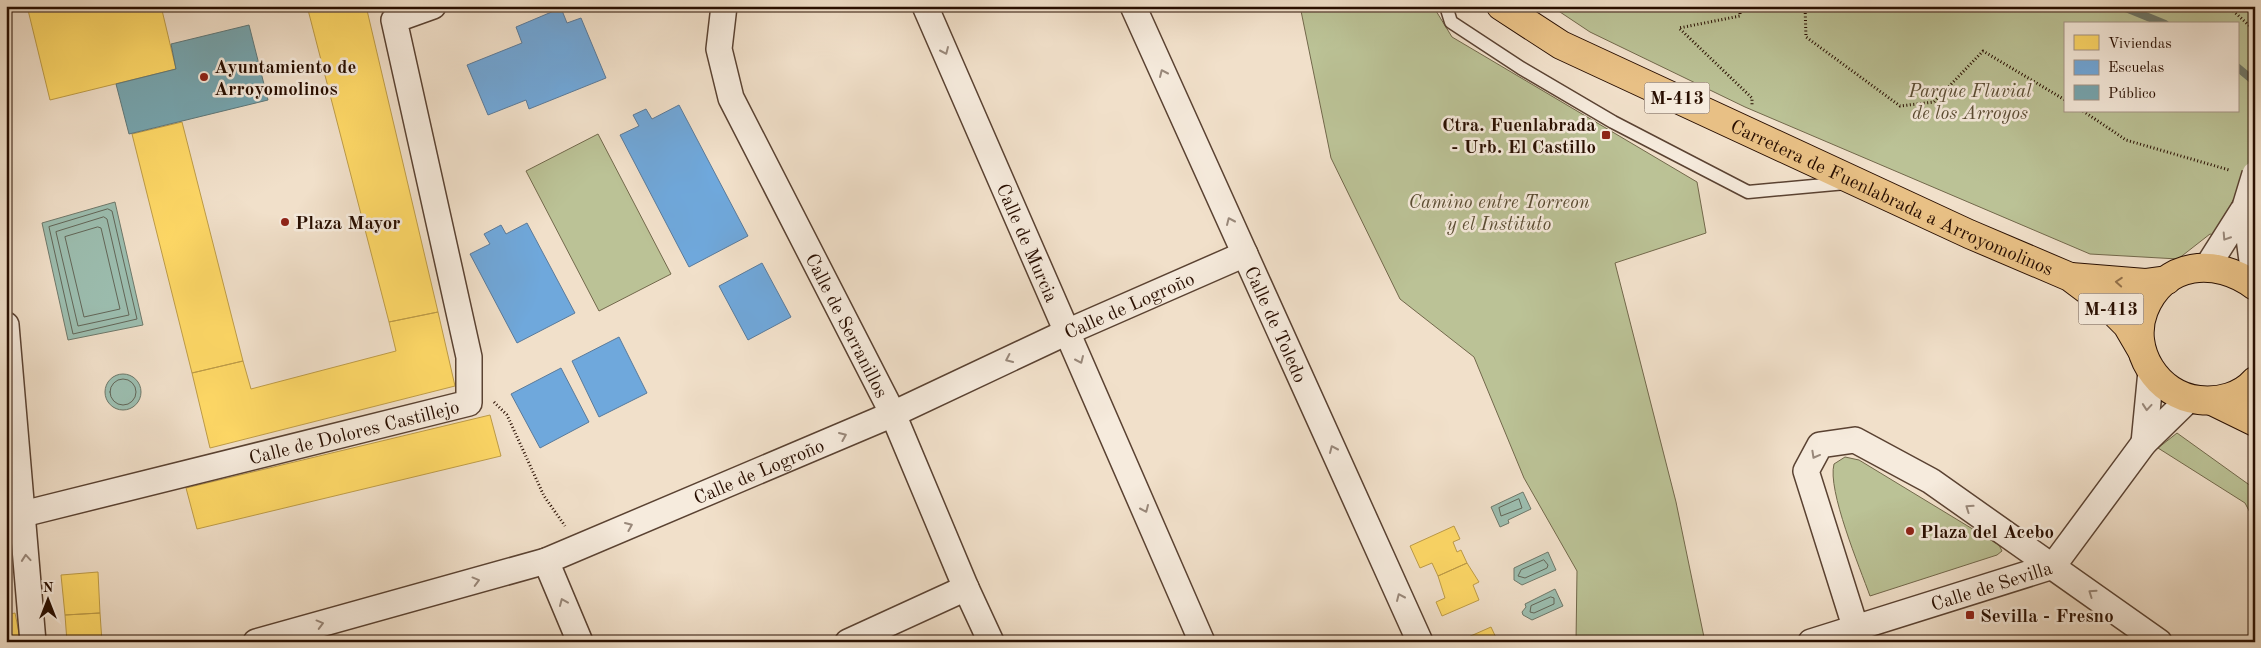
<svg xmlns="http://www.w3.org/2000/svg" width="2261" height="648" viewBox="0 0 2261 648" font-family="'Old Standard TT',serif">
	<rect width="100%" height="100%" fill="#f1e0ca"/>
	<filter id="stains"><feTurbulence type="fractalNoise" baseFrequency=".004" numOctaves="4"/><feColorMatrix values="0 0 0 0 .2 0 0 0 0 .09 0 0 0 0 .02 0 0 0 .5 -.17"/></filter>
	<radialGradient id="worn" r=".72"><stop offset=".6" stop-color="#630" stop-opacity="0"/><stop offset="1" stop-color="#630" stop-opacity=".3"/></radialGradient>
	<path fill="#bbc296" stroke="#72684b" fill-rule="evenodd" d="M1300,6H1433L1452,37L1697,182L1706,233L1615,263L1676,502L1705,642H1576L1577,571L1524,478L1474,357L1400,299L1331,158Z
		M1551,6H2255V246L2210,234L2178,259L2090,254L1745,107L1590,32ZM2065,24H2237V111H2065Z
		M598,134L671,274L599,311L526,171Z
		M2177,433L2255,489V522L2245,503L2158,448Z
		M1845,457L1859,460L1999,545L2002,551L1997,555L1870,596C1860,568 1827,490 1834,464Z"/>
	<path fill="#9cbeb0" stroke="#6e786a" d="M115,202L143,325L68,340L42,223Z
		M105 392a18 18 0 1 1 36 0a18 18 0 1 1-36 0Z
		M1523,492L1531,509L1508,520L1509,523L1500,527L1491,507Z
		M1548,552L1556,570L1522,585L1514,580V568Z
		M1555,589L1563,606L1532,620L1523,615L1522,612L1526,607L1525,604Z"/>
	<path fill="#ffd966" stroke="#be9c47" d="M27,6H161L176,69L50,100Z
		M307,6H366L438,312L389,322Z
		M182,122L243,361L192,373L132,134Z
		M438,312L455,386L210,448L192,373L243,361L251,389L396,351L389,322Z
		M490,415L501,456L197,529L186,488Z
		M1454,526L1460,539L1453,542L1457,552L1461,550L1467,563L1438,576L1432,563L1420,568L1410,546Z
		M1467,563L1479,582L1473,585L1479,600L1442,616L1436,602L1445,598L1438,576Z
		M98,572L100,613L65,615L61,575Z
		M15,613L20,638L6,642V615Z
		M100,613L102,642H67L65,615Z
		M1491,627L1498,642H1457Z"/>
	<path fill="#6fa8dc" stroke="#5a7a9a" d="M561,8L567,23L581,18L606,78L529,109L526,100L488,115L467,65L522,43L516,27Z
		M679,105L748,236L689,267L620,135L639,126L633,115L646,109L652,119Z
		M527,223L575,313L517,343L470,254L490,244L484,234L501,225L506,234Z
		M762,263L791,317L748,340L719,286Z
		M619,337L647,393L599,417L572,361Z
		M561,368L589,422L540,448L511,394Z"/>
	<path fill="#76a5af" stroke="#5f787a" d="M249,25L268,100L129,134L116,84L176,69L171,44Z"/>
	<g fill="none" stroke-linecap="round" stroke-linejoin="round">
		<path stroke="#626658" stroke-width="1" d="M108,209L112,211L137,319L73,334L49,227Z
			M104,217L107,219L129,315L78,326L56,232Z
			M98,227L101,228L120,309L84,317L65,237Z
			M110 392a13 13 0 1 1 26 0a13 13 0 1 1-26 0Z
			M1519,499L1522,508L1501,516L1499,508Z
			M1544,560L1548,565L1547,568L1525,578L1518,576L1521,570Z
			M1551,597L1554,598V604L1534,613L1530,612L1531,606Z"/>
		<path stroke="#6e786a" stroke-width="8" d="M2121,6L2165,24
			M2237,67L2255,82"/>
		<defs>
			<path id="service" d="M1446,6L1451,22L1521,68L1613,122L1748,192L1846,183"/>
			<g id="minor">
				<path id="s1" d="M724,6L719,49L731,98L893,414L966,588L991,642"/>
				<path id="s2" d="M925,6L1202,642"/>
				<path id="s3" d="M1133,6L1420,642"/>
				<path d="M2245,207L2255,284"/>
				<path d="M2207,267L2245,207"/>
				<path d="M6,325L33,642"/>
				<path d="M2144,443L2151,371"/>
				<path id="s4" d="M23,514L469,403V357L394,20L433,6"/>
				<path d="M546,561L580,642"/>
				<path id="s5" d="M256,642L546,561L893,414L1067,332L1245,254"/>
				<path d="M848,642L966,588"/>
				<path id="s6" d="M1811,642L2053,566L2144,443L2189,399"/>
				<path d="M1860,642L1806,471L1820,445L1855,440L1931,481L2159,642"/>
			</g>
			<g id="primary">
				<path id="s7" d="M1501,6L1561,45L1969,234L2070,277L2106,304L2127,325L2141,349"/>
				<path d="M2071,277L2145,283L2167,280"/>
				<path d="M2255,286C2216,257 2164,261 2144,310C2128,350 2158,396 2199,400C2219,402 2241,397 2255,381"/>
				<path d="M2212,401L2255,422"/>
			</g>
		</defs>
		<use href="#service" stroke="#5a4232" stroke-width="15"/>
		<use href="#minor" stroke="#5a4232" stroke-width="28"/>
		<use href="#primary" stroke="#280e00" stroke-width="30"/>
		<path stroke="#280e00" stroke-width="3" stroke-dasharray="1 2.5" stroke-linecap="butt" d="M1740,6V16L1679,28L1752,98V105
			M1805,6L1806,37L1900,106L1934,102L1983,51L2065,100
			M2228,6L2255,31
			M2083,111L2126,140L2229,170
			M494,402L507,415L544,496L565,526"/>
		<use href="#service" stroke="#f6ebdd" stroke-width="12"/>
		<use href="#minor" stroke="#f6ebdd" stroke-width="25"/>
		<use href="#primary" stroke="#e8c085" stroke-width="28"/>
		<defs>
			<path id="minor-bridge" d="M2245,207L2255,174"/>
		</defs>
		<use href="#minor-bridge" stroke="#5a4232" stroke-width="28" stroke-linecap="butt"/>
		<use href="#minor-bridge" stroke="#f6ebdd" stroke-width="25"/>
	</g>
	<defs><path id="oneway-chevron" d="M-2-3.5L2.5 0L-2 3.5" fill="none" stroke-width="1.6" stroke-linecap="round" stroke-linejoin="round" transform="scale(1.25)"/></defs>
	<g stroke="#99887a">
		<use href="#oneway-chevron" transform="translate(945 51) rotate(66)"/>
		<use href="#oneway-chevron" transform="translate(1163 73) rotate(-114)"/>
		<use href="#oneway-chevron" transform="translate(1230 221) rotate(-114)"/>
		<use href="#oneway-chevron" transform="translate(2226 237) rotate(123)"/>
		<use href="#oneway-chevron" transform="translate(1009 359) rotate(155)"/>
		<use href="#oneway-chevron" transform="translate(1080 360) rotate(66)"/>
		<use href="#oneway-chevron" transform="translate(2147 407) rotate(95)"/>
		<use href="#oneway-chevron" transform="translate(843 436) rotate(-23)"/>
		<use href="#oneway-chevron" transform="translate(1333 449) rotate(-114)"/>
		<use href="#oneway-chevron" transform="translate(1815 455) rotate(119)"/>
		<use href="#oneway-chevron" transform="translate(1969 508) rotate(-145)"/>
		<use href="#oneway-chevron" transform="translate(1145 509) rotate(66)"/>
		<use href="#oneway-chevron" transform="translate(629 526) rotate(-23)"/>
		<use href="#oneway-chevron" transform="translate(26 558) rotate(-95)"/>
		<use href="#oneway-chevron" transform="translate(476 581) rotate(-15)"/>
		<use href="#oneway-chevron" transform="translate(2092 593) rotate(-145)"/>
		<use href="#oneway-chevron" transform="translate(1400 597) rotate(-114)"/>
		<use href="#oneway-chevron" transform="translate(563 602) rotate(-113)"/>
		<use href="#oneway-chevron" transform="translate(320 624) rotate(-15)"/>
	</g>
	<use stroke="#927049" href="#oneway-chevron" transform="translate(2119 282) rotate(-176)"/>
	<g fill="#8f2418" stroke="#f6ebdd" stroke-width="2">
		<circle cx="204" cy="77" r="5"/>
		<rect x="1601" y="130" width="10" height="10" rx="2.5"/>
		<circle cx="285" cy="222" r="5"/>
		<circle cx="1910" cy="531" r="5"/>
		<rect x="1965" y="610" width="10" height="10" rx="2.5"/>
	</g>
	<g text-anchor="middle" stroke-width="5" stroke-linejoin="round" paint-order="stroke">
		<g fill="#f6ebdd" stroke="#665042" stroke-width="1">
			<rect x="1644.5" y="82.5" width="65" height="31" rx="4"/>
			<rect x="2078.5" y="293.5" width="65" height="31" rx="4"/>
		</g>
		<g font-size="18" font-weight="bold" fill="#280e00">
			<text x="1677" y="104">M-413</text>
			<text x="2111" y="315">M-413</text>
		</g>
		<g font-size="19" font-weight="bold" fill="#280e00" stroke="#f6ebdd" text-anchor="start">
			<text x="214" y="73">Ayuntamiento de<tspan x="214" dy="22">Arroyomolinos</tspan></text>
			<text x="1596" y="131" text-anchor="end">Ctra. Fuenlabrada<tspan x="1596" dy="22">- Urb. El Castillo</tspan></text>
			<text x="295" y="229">Plaza Mayor</text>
			<text x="1920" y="538">Plaza del Acebo</text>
			<text x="1980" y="622">Sevilla - Fresno</text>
		</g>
		<g font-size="19" font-style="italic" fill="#5b4d34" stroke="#f6ebdd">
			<text x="1970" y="97">Parque Fluvial<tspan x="1970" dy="22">de los Arroyos</tspan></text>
			<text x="1499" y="208">Camino entre Torreon<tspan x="1499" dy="22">y el Instituto</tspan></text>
		</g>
		<g font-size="19" fill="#280e00" stroke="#f6ebdd">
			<text dy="7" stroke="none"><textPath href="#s7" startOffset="436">Carretera de Fuenlabrada a Arroyomolinos</textPath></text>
			<text dy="7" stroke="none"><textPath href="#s2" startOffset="258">Calle de Murcia</textPath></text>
			<text dy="7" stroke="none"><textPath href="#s5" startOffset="938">Calle de Logroño</textPath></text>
			<text dy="7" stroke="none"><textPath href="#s3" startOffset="349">Calle de Toledo</textPath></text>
			<text dy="7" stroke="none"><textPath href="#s1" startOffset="349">Calle de Serranillos</textPath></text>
			<text dy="7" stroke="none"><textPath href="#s4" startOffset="341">Calle de Dolores Castillejo</textPath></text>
			<text dy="7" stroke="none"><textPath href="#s5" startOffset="532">Calle de Logroño</textPath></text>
			<text dy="7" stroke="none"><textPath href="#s6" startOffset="189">Calle de Sevilla</textPath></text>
		</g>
	</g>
	<rect width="2261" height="648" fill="none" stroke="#f1e0ca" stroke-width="25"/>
	<rect x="8" y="8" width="2246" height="633" fill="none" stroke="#280e00" stroke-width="2.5"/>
	<rect x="12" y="12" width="2236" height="623" fill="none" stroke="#280e00"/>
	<rect x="2064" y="22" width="175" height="90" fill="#f6ebdd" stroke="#a49385"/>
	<rect x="2074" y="35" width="25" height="15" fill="#ffd966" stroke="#a49385"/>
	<text x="2108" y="48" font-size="15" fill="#280e00">Viviendas</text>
	<rect x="2074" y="60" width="25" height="15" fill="#6fa8dc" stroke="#a49385"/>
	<text x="2108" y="72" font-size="15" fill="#280e00">Escuelas</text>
	<rect x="2074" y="85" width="25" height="15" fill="#76a5af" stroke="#a49385"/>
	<text x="2108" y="98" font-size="15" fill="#280e00">Público</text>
	<g transform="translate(48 600)" stroke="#f6ebdd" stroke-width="4" paint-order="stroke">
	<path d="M0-4L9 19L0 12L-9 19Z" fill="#280e00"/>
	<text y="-8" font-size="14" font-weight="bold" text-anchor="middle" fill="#280e00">N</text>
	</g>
	<rect width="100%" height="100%" filter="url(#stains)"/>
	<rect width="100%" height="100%" fill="url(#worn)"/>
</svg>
